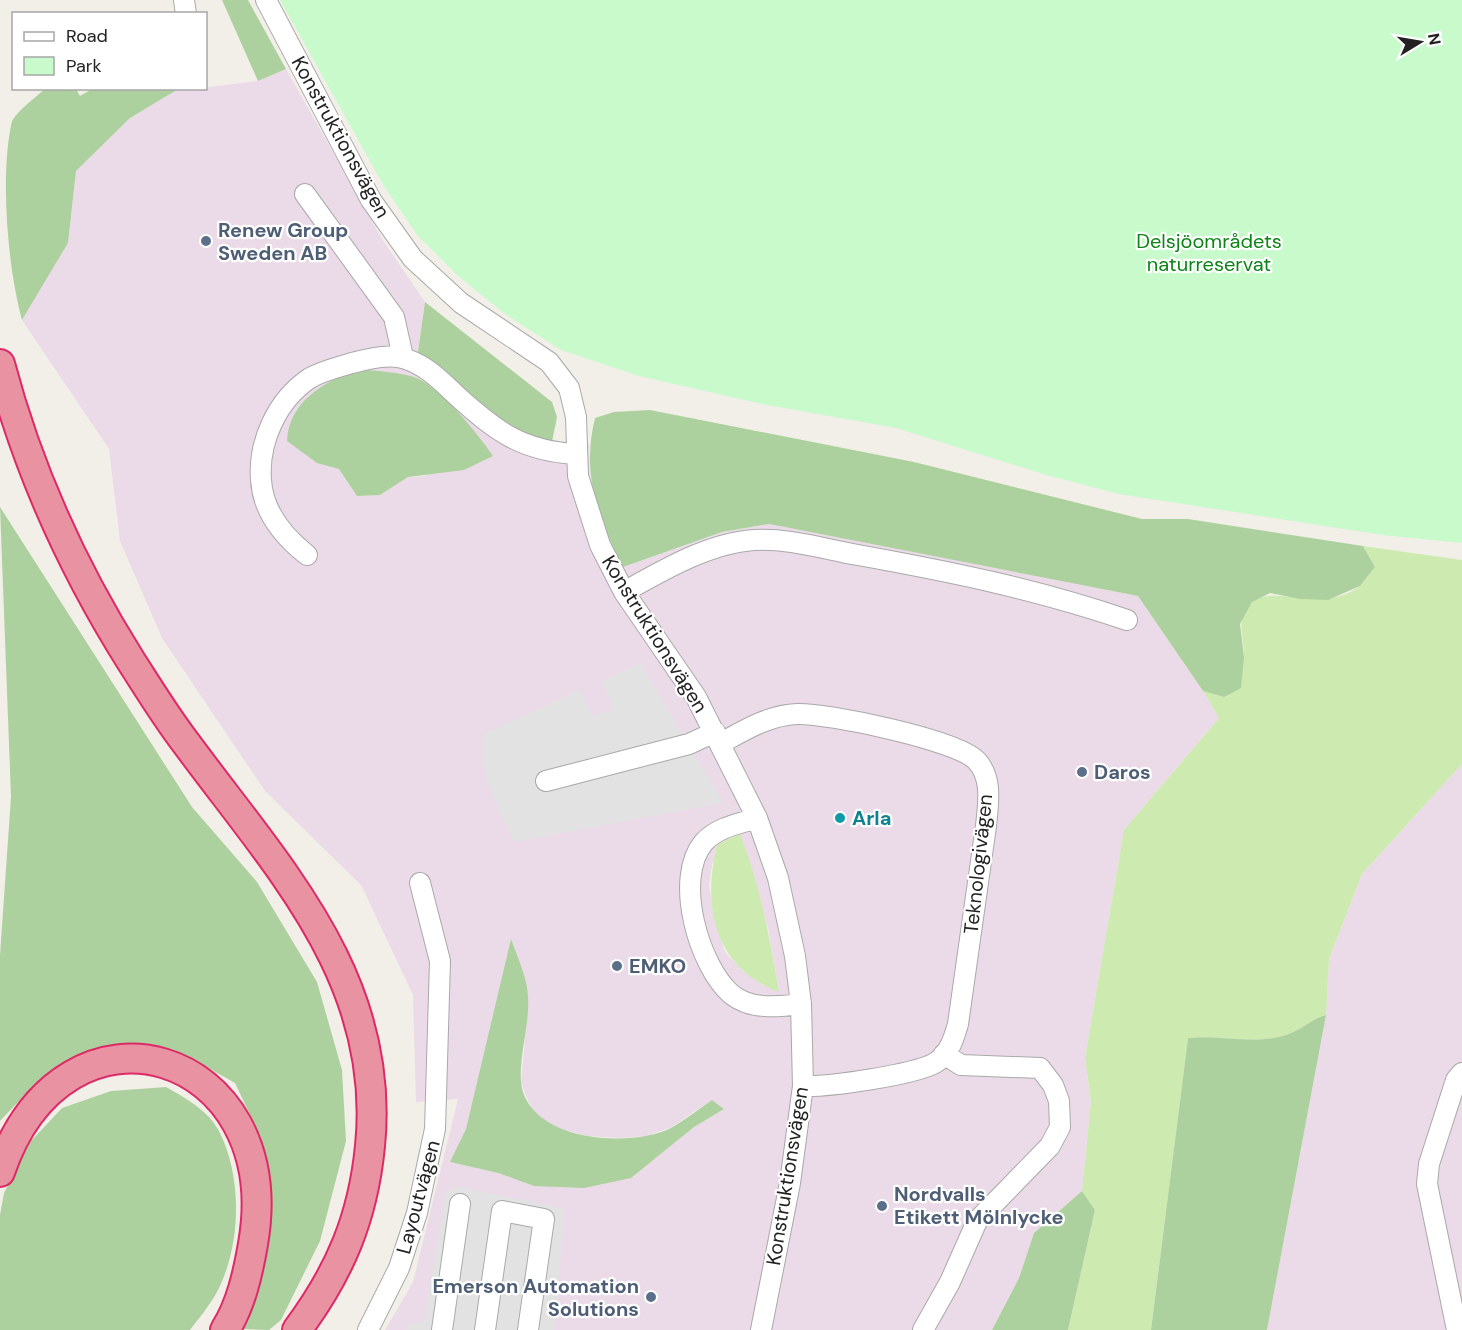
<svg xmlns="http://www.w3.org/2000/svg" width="1462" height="1330" viewBox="0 0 1462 1330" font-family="'DM Sans',sans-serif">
	<rect width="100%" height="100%" fill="#f2efe9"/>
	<path fill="#ebdbe8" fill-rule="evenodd" d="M286,69L382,239L425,302L418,352L552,442L589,443L590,477L623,567L722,532L769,524L1138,596L1203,691L1219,718L1124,830L1085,1058L1091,1102L1082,1191L1034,1233L1019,1278L992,1330H385L413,1282L458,1099L416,1102L413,995L361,885L265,791L162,638L120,541L109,449L22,320L68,243L76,171L130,118L175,91L258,81ZM358,369L415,377L434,388L451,406L425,476L408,477L380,495L357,496L339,469ZM740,834L768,928L778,985L764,986L744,972L725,952L717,927L709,885L712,864L731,836ZM525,1038L521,1083L533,1113L553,1127L588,1136L618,1138L645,1136L670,1128L712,1100L724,1109L694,1127L631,1178L534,1186L498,1173L451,1162L466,1129Z
		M1462,764V1330H1267L1326,1015L1329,959L1362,874Z"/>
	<path fill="#cdebb0" d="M1363,546L1462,560V764L1362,874L1329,959L1326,1015C1312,1019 1302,1029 1289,1034C1257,1046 1221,1034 1188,1038L1151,1330H1068L1095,1210L1082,1191L1091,1102L1085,1058L1124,830L1219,718L1203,691L1224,697C1230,685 1243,668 1244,655C1244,635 1235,620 1251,603C1272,582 1324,616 1361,585C1366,580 1370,572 1375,567Z
		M740,834C760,885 770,938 779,992C714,968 702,906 717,845Z"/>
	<path fill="#add19e" d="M222,0H248L286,69L258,81Z
		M46,88L76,89L80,96L92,89L175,88V91L130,118L76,171L68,243L22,320C7,265 0,173 12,121C19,109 35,98 46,88Z
		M425,302L552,402L557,417L552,442L513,434L484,413L418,352Z
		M358,369C377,371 397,372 414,377C439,385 478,434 493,456L464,470L408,477L380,495L357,496L339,469L317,463L287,441C289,401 324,382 358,369Z
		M650,410L914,462L1142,519H1188L1363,546L1375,567L1360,586L1328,600L1300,599L1270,593L1252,602L1240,624L1244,657L1241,688L1224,697L1203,691L1138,596L769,524L722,532L623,567C598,517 581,475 595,418L614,412Z
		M0,507L192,807L257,882L317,982L342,1070L346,1141L320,1241L281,1320L269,1330L243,1329L258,1279L269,1200L261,1138L235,1083L187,1056L133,1045L89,1052L40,1079L0,1121V955L11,797Z
		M511,939C517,956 527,977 528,996C530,1024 519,1054 521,1082C527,1141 629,1149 671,1128C685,1120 699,1109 712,1100L724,1109L694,1127L631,1178L584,1188L534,1186L498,1173L450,1162L466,1129Z
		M1326,1015L1267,1330H1151L1188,1038C1221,1034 1256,1046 1289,1034C1302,1029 1312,1019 1326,1015Z
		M166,1087C185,1098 208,1110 219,1131C243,1178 241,1246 217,1292C210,1305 199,1318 190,1330H0V1215L4,1193L31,1141L62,1108L111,1091Z
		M1082,1191L1095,1210L1068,1330H992L1019,1278L1034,1233Z"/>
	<path fill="#c8facc" d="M280,0H1462V543L1382,535L1119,494L1046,475L896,428L762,404L639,376L561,350L505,314L457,275L418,236L384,186Z"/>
	<path fill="#e2e2e2" d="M640,663L723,803L514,842L485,778L483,734L580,690L592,717L613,708L602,681Z
		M456,1186L565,1209L554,1330H407L408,1324L424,1323L445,1194Z"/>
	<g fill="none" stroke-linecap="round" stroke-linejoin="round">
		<defs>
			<path id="minor" d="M184,0L186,14
				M266,0L371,200L413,259L461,303L549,362L569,388L576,417L578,476L600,545L624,592L696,697L757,818L778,878L795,956L801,1004L803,1086L790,1183L761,1330
				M305,194L394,317L403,357
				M307,555C283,536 263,512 261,480C258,442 277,400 310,378C322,371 339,367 352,363C368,359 390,353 406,359C427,366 441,381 457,396C496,431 521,451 576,454
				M624,592C663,570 709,543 754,540C789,538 824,549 858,555C952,572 1036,589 1127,620
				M721,743C745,730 769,715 797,714C827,713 958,740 977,761C993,779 988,804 986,826L958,1024C954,1038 949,1055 935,1063C913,1075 829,1087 803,1086
				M546,781L689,744L715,732
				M757,818C738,824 718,827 704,842C673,878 699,966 731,994C750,1010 778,1007 801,1004
				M368,1330L399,1268L417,1213L435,1129L440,961L420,883
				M442,1330L460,1204
				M485,1330L502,1211L544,1219L528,1330
				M923,1330L950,1282L977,1221L1050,1146L1060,1127L1059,1101L1053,1085L1040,1068L961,1065L944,1054
				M1457,1330L1427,1184L1429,1164L1456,1080L1462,1073"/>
			<path id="highway" d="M0,364C28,470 73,569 131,661C149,689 166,717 186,743C277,867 387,979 370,1146C363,1218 340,1272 297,1330
				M0,1172C65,981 287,1049 253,1244C248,1273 241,1305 225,1330"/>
		</defs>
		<use href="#minor" stroke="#a9a9a9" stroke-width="22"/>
		<use href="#highway" stroke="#dc2a67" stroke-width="32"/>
		<use href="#minor" stroke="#fff" stroke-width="20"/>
		<use href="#highway" stroke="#e892a2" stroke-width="28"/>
	</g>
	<g fill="#5c6f8a" stroke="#fff" stroke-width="2">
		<circle cx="206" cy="241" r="6"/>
		<circle cx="1082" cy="772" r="6"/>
		<circle cx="617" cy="966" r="6"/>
		<circle cx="882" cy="1206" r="6"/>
		<circle cx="651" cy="1297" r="6"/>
	</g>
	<circle fill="#0f9aa8" stroke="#fff" stroke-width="2" cx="840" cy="818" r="6"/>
	<g text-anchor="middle" stroke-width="4.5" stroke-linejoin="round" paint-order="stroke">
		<g font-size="20" fill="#222" stroke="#fff">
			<text transform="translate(341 137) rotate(61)" y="7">Konstruktionsvägen</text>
			<text transform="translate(655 634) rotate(58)" y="7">Konstruktionsvägen</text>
			<text transform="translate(978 864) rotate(-84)" y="7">Teknologivägen</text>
			<text transform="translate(787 1176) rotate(-81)" y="7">Konstruktionsvägen</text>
			<text transform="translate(418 1197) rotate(-75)" y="7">Layoutvägen</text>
		</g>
		<g font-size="20" font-weight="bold" fill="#4e5e75" stroke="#fff" text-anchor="start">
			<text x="218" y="237">Renew Group<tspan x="218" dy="23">Sweden AB</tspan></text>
			<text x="1094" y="779">Daros</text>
			<text x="629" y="973">EMKO</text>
			<text x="894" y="1201">Nordvalls<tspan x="894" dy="23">Etikett Mölnlycke</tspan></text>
			<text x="639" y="1293" text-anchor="end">Emerson Automation<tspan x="639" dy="23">Solutions</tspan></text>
		</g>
		<g font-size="20" fill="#0c8416" stroke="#fff">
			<text x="1209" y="248">Delsjöområdets<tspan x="1209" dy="23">naturreservat</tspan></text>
		</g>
		<g font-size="20" font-weight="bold" fill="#0d838f" stroke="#fff" text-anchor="start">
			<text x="852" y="825">Arla</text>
		</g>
	</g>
	<rect x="12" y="12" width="195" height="78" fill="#ffffff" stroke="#a7a7a7" stroke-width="1.5"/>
	<rect x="24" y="32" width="30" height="9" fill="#ffffff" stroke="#a7a7a7" stroke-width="1.5"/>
	<text x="66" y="42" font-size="18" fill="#222222">Road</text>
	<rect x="24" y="57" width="30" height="18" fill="#c8facc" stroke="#a7a7a7" stroke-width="1.5"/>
	<text x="66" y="72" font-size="18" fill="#222222">Park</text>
	<g transform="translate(1420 42) rotate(79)" stroke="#ffffff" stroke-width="4.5" paint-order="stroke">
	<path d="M0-4.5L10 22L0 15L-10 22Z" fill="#222222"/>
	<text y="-9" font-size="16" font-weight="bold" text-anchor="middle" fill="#222222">N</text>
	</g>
</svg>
